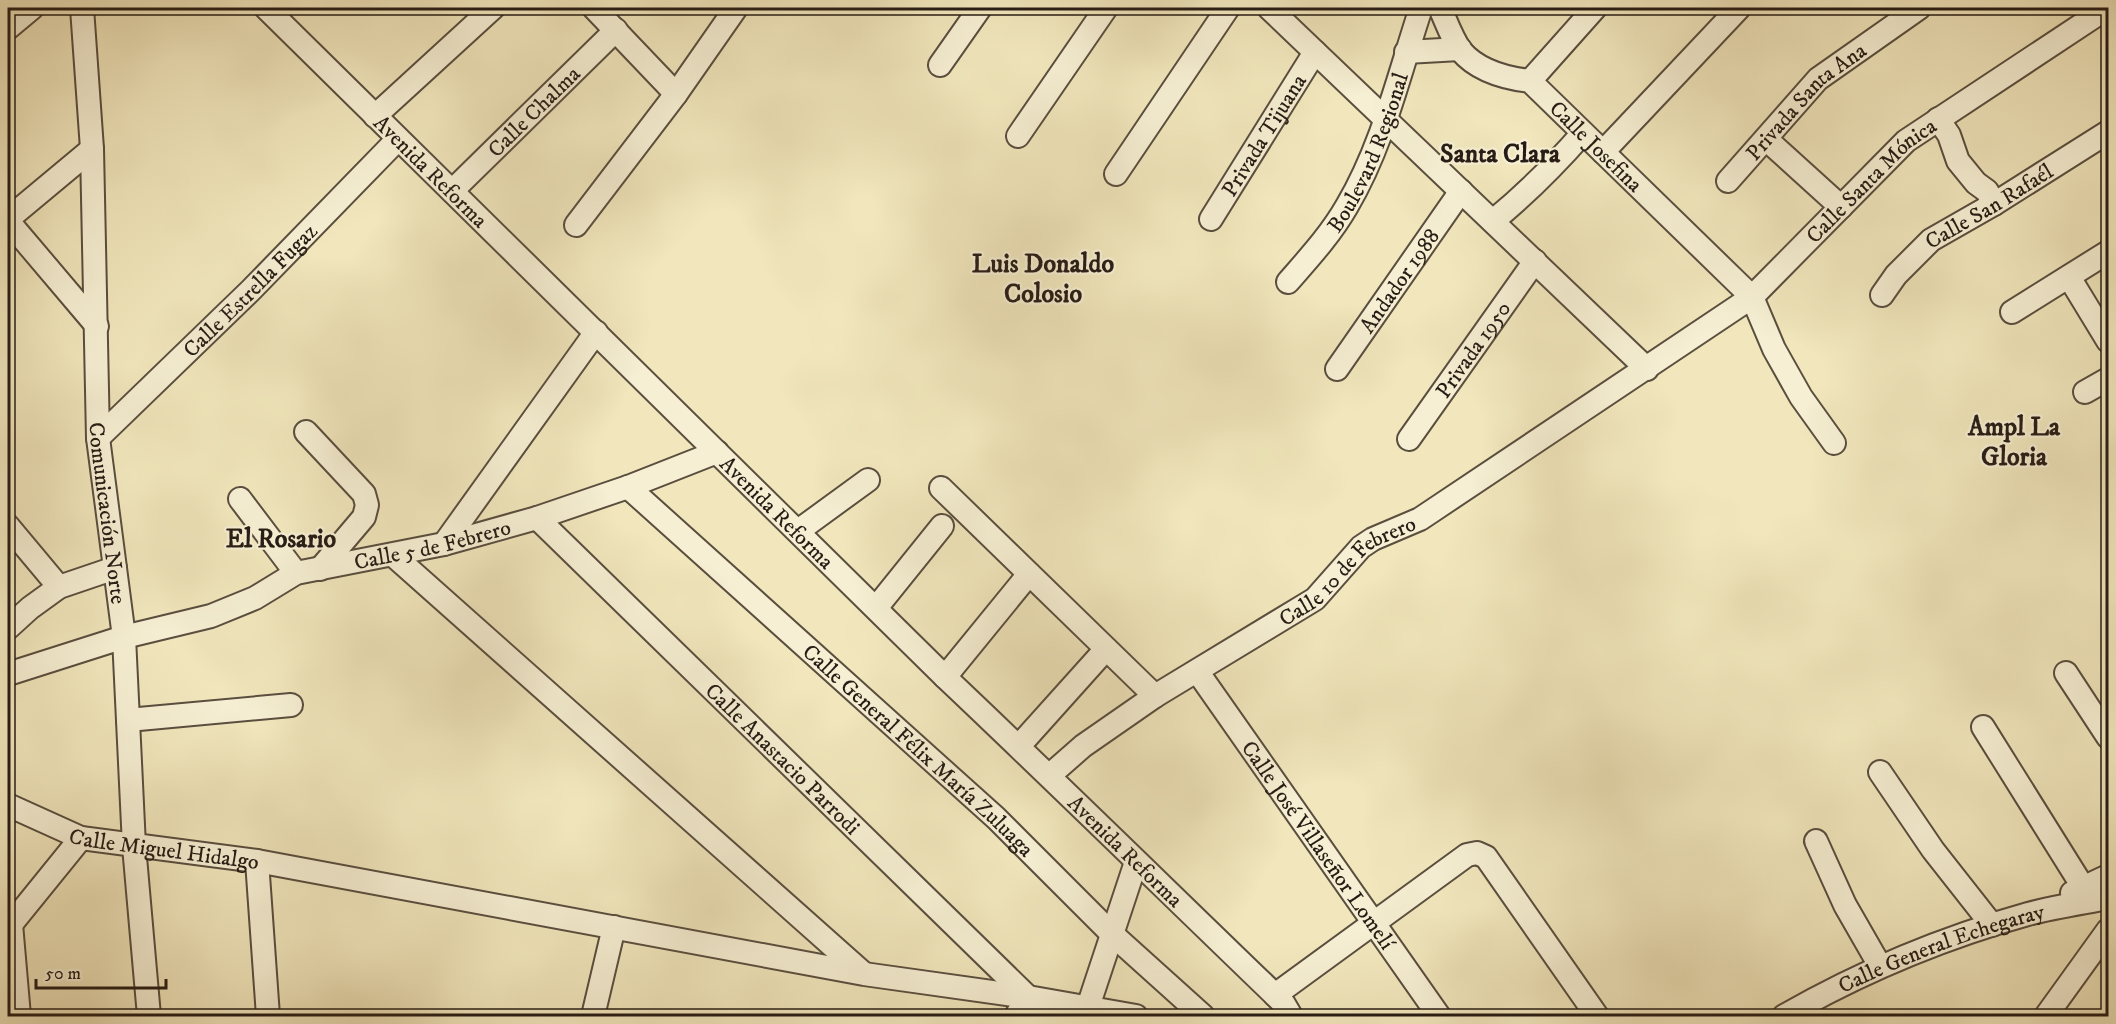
<svg xmlns="http://www.w3.org/2000/svg" width="2116" height="1024" viewBox="0 0 2116 1024" font-family="'IM FELL DW Pica',serif">
	<rect width="100%" height="100%" fill="#f1e6bc"/>
	<filter id="stains"><feTurbulence type="fractalNoise" baseFrequency=".00333" numOctaves="4"/><feColorMatrix values="0 0 0 0 .2 0 0 0 0 .09 0 0 0 0 .02 0 0 0 .5 -.17"/></filter>
	<radialGradient id="worn" r=".72"><stop offset=".6" stop-color="#630" stop-opacity="0"/><stop offset="1" stop-color="#630" stop-opacity=".3"/></radialGradient>
	<g fill="none" stroke-linecap="round" stroke-linejoin="round">
		<defs>
			<g id="minor">
				<path id="s1" d="M82,8L92,149L98,438L124,637L134,846L149,1016"/>
				<path id="s2" d="M266,8L945,677C1056,782 1165,889 1275,995L1284,1004L1291,1016"/>
				<path d="M594,8L676,94"/>
				<path d="M1269,8L1647,369"/>
				<path id="s3" d="M1440,8C1446,21 1452,39 1461,51C1478,71 1504,78 1530,81L1752,297L1774,349L1801,397L1834,443"/>
				<path d="M8,28L32,8"/>
				<path d="M1406,52L1460,49"/>
				<path d="M940,65L980,8"/>
				<path d="M1530,81L1595,8"/>
				<path d="M375,116L493,8"/>
				<path d="M1938,119L1949,135L1958,161L1976,183L1987,191L1994,204"/>
				<path d="M1018,136L1106,8"/>
				<path d="M1766,139L1841,207"/>
				<path d="M1603,152L1739,8"/>
				<path d="M1116,174L1228,8"/>
				<path id="s4" d="M1728,181L1818,79L1919,8"/>
				<path id="s5" d="M452,191L616,30"/>
				<path d="M8,219L92,149"/>
				<path id="s6" d="M1211,219L1315,52"/>
				<path d="M8,221L97,326"/>
				<path d="M1493,221C1526,194 1555,165 1583,133"/>
				<path d="M576,225L676,94L736,8"/>
				<path d="M2069,277L2108,341"/>
				<path id="s7" d="M1288,282C1309,258 1331,234 1347,206C1383,145 1399,74 1421,8"/>
				<path id="s8" d="M1882,295L1896,275L1931,240L1994,204L2108,132"/>
				<path d="M2012,312L2108,252"/>
				<path id="s9" d="M1337,369L1461,191"/>
				<path d="M2085,392L2108,379"/>
				<path d="M306,432L364,494L367,505L364,517L320,569"/>
				<path id="s10" d="M98,438L251,290L398,139"/>
				<path id="s11" d="M1409,439L1535,261"/>
				<path id="s12" d="M628,487L996,818L1112,934L1203,1016"/>
				<path d="M941,488L1155,696"/>
				<path d="M240,499L296,573"/>
				<path id="s13" d="M537,518L1028,997L1016,1016"/>
				<path d="M8,526L59,587"/>
				<path d="M798,531L868,480"/>
				<path d="M444,544L596,332"/>
				<path d="M393,555L863,973"/>
				<path d="M876,608L942,526"/>
				<path d="M8,628L30,608L59,587L115,568"/>
				<path id="s14" d="M1197,671L1439,1016"/>
				<path d="M2066,673L2108,737"/>
				<path id="s15" d="M8,674L124,637L211,616L255,598L296,573L444,544L537,518L628,487L717,452"/>
				<path d="M945,677L1029,574"/>
				<path d="M128,720L291,705"/>
				<path d="M1983,727L2083,887"/>
				<path d="M1019,746L1106,649"/>
				<path d="M1880,772L1933,850L1992,925"/>
				<path id="s16" d="M1050,775L1083,746L1155,696L1315,599L1361,547L1373,539L1420,519L1435,509L1752,297L1906,141L2107,8"/>
				<path id="s17" d="M8,805L81,838L257,861L864,974L1028,997L1136,1016"/>
				<path d="M1816,841L1845,905L1880,966"/>
				<path d="M257,861L268,1016"/>
				<path d="M2072,893L2108,876"/>
				<path d="M11,924L19,1016"/>
				<path d="M8,928L81,838"/>
				<path d="M1275,995L1467,855L1477,853L1486,857L1597,1016"/>
				<path d="M593,1016L614,927"/>
				<path d="M1085,1016L1136,862"/>
				<path id="s18" d="M1784,1016C1861,972 1942,938 2028,914C2054,907 2082,903 2108,898"/>
				<path d="M2046,1016L2108,930"/>
			</g>
		</defs>
		<use href="#minor" stroke="#5a4e3f" stroke-width="26"/>
		<use href="#minor" stroke="#f6efd3" stroke-width="22"/>
	</g>
	<g text-anchor="middle" stroke-width="4.5" stroke-linejoin="round" paint-order="stroke">
		<g font-size="22" fill="#271c15" stroke="#f6efd3">
			<text dy="8" stroke="none"><textPath href="#s4" startOffset="112">Privada Santa Ana</textPath></text>
			<text dy="8" stroke="none"><textPath href="#s5" startOffset="114">Calle Chalma</textPath></text>
			<text dy="8" stroke="none"><textPath href="#s6" startOffset="99">Privada Tijuana</textPath></text>
			<text dy="8" stroke="none"><textPath href="#s3" startOffset="218">Calle Josefina</textPath></text>
			<text dy="8" stroke="none"><textPath href="#s7" startOffset="154">Boulevard Regional</textPath></text>
			<text dy="8" stroke="none"><textPath href="#s2" startOffset="232">Avenida Reforma</textPath></text>
			<text dy="8" stroke="none"><textPath href="#s16" startOffset="1020">Calle Santa Mónica</textPath></text>
			<text dy="8" stroke="none"><textPath href="#s8" startOffset="141">Calle San Rafaél</textPath></text>
			<text dy="8" stroke="none"><textPath href="#s9" startOffset="108">Andador 1988</textPath></text>
			<text dy="8" stroke="none"><textPath href="#s10" startOffset="212">Calle Estrella Fugaz</textPath></text>
			<text dy="8" stroke="none"><textPath href="#s11" startOffset="110">Privada 1950</textPath></text>
			<text dy="8" stroke="none"><textPath href="#s1" startOffset="506">Comunicación Norte</textPath></text>
			<text dy="8" stroke="none"><textPath href="#s2" startOffset="718">Avenida Reforma</textPath></text>
			<text dy="8" stroke="none"><textPath href="#s15" startOffset="446">Calle 5 de Febrero</textPath></text>
			<text dy="8" stroke="none"><textPath href="#s16" startOffset="363">Calle 10 de Febrero</textPath></text>
			<text dy="8" stroke="none"><textPath href="#s12" startOffset="392">Calle General Félix María Zuluaga</textPath></text>
			<text dy="8" stroke="none"><textPath href="#s13" startOffset="344">Calle Anastacio Parrodi</textPath></text>
			<text dy="8" stroke="none"><textPath href="#s14" startOffset="212">Calle José Villaseñor Lomelí</textPath></text>
			<text dy="8" stroke="none"><textPath href="#s17" startOffset="164">Calle Miguel Hidalgo</textPath></text>
			<text dy="8" stroke="none"><textPath href="#s2" startOffset="1204">Avenida Reforma</textPath></text>
			<text dy="8" stroke="none"><textPath href="#s18" startOffset="172">Calle General Echegaray</textPath></text>
		</g>
		<g font-size="26" font-weight="bold" fill="#271c15" stroke="#f6efd3">
			<text x="1500" y="162">Santa Clara</text>
			<text x="1043" y="272">Luis Donaldo<tspan x="1043" dy="30">Colosio</tspan></text>
			<text x="2014" y="435">Ampl La<tspan x="2014" dy="30">Gloria</tspan></text>
			<text x="281" y="547">El Rosario</text>
		</g>
	</g>
	<rect width="2116" height="1024" fill="none" stroke="#f1e6bc" stroke-width="30"/>
	<rect x="9" y="9" width="2098" height="1006" fill="none" stroke="#271c15" stroke-width="3"/>
	<rect x="15" y="15" width="2086" height="994" fill="none" stroke="#271c15" stroke-width="1.5"/>
	<path d="M36 979v9h130v-9" fill="none" stroke="#271c15" stroke-width="3"/>
	<text x="45" y="979" font-size="18" fill="#271c15" stroke="#f6efd3" stroke-width="4.5" paint-order="stroke">50 m</text>
	<rect width="100%" height="100%" filter="url(#stains)"/>
	<rect width="100%" height="100%" fill="url(#worn)"/>
</svg>
